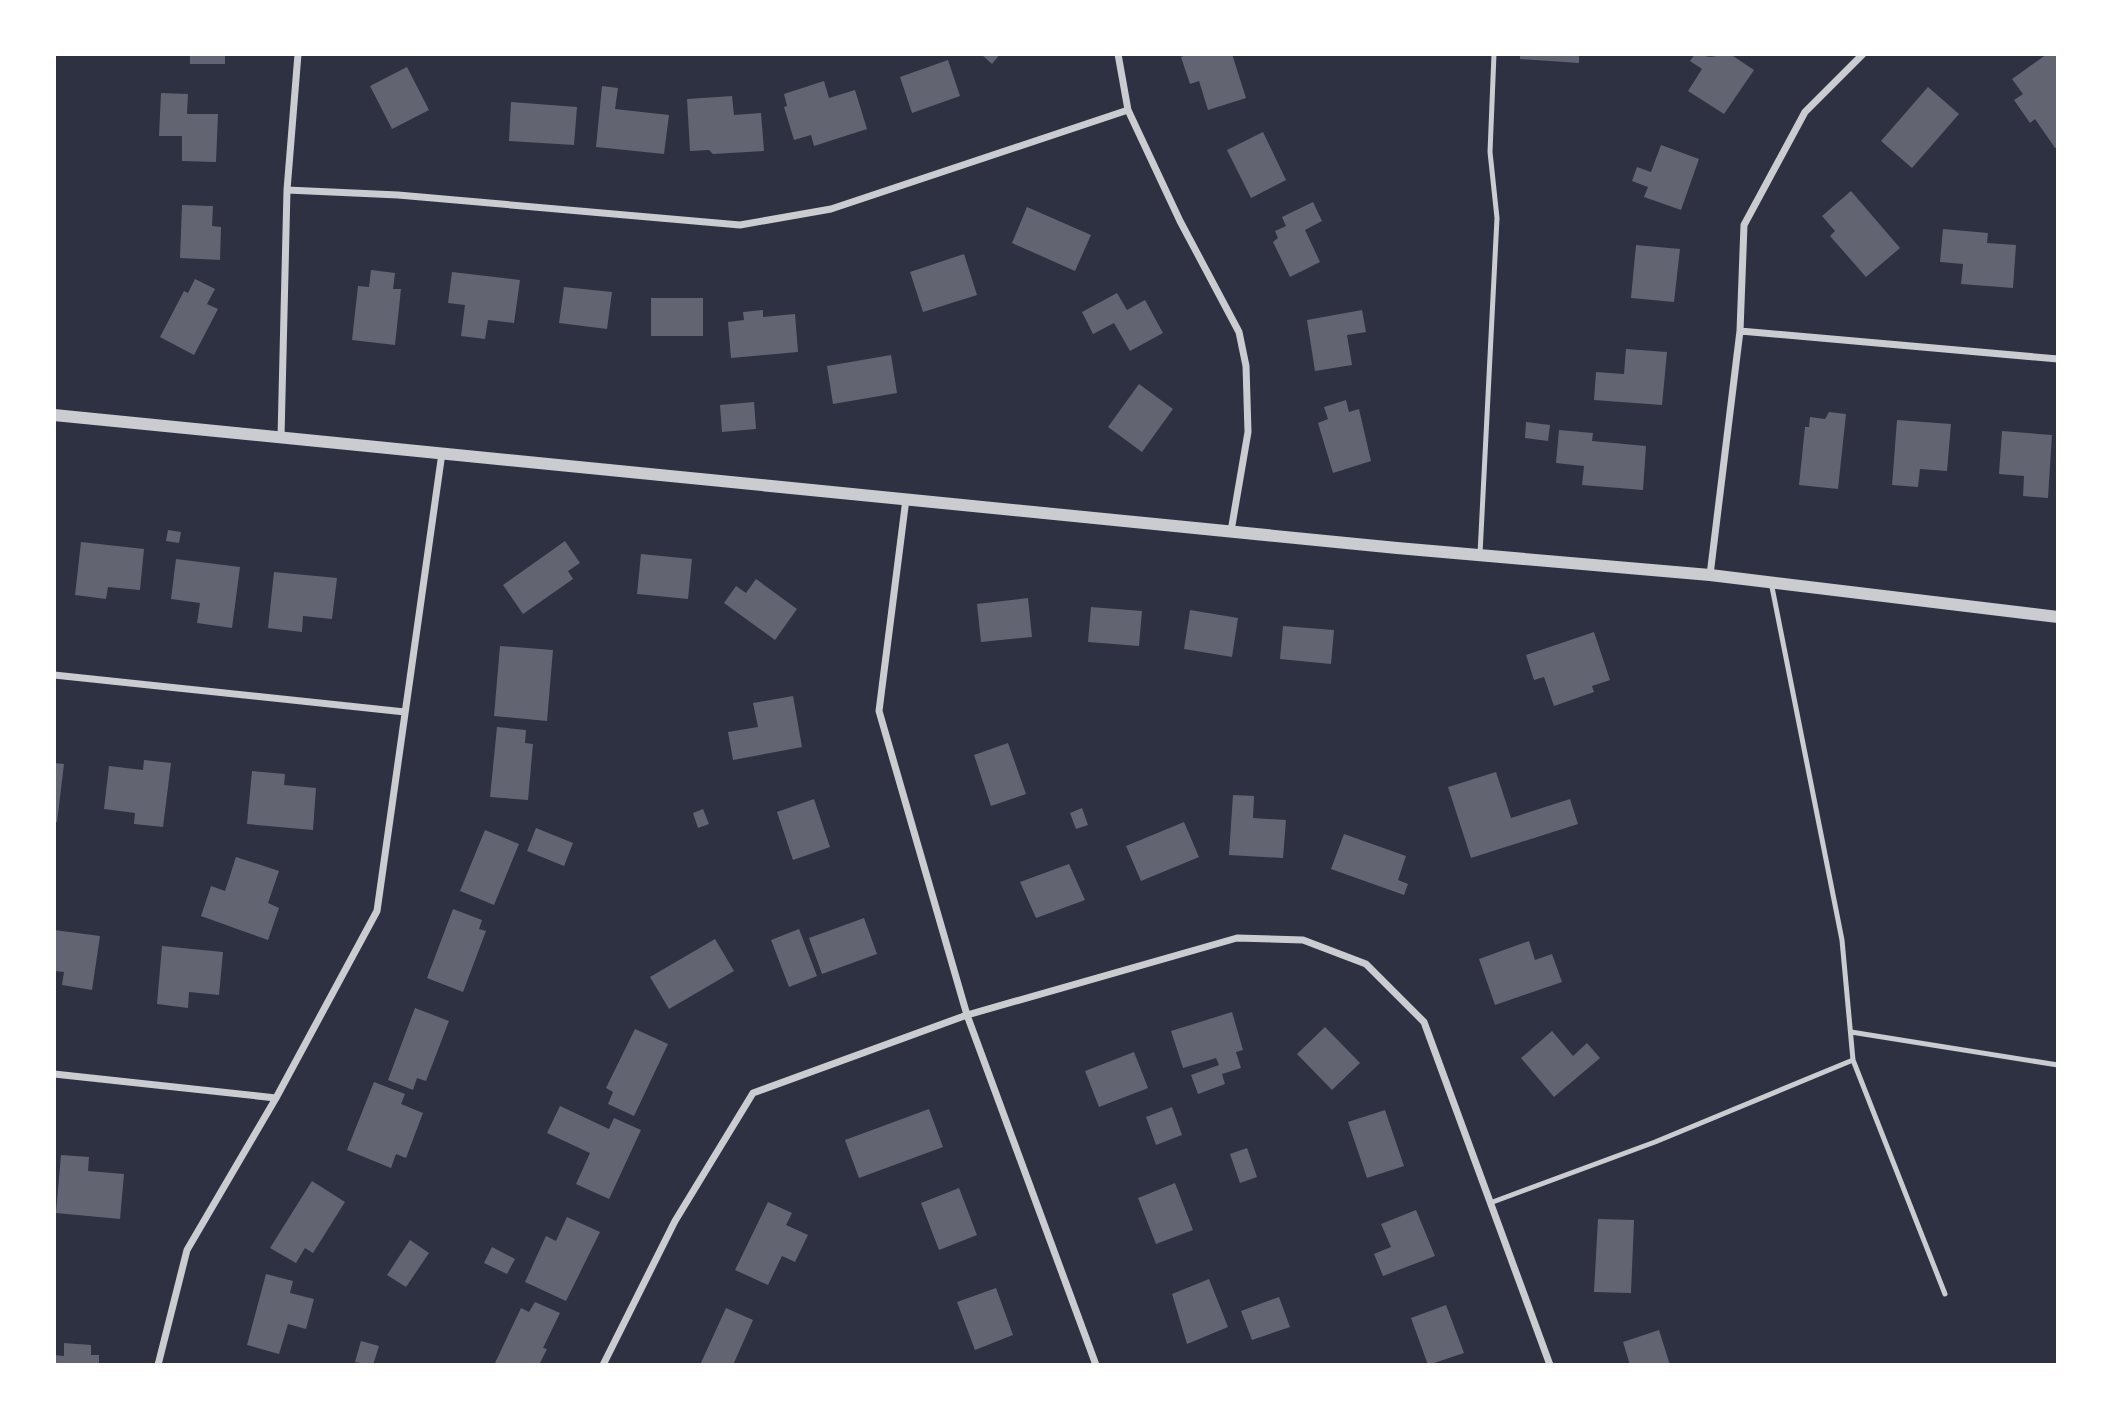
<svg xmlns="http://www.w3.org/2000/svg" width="2112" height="1419" viewBox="0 0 2112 1419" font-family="Helvetica,sans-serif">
	<rect width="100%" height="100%" fill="#2d3142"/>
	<path fill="#626471" d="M190,54H225V64H190Z
		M981,54H1000L992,64Z
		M1189,54H1232L1246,98L1208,110L1199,81L1190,84L1181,57Z
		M1520,54H1579V63L1520,59Z
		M1695,54L1710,57L1730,54L1754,70L1724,114L1688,91L1702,69L1690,61Z
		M2047,54H2058V147L2055,148L2035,119L2030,123L2014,100L2023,94L2012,79Z
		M948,60L960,96L912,113L900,77Z
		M407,67L429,110L392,129L370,86Z
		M824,81L829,98L855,90L867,129L814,146L811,135L794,140L784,107L787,106L784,94Z
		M602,86L618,88L615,109L669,115L664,154L596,147Z
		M1928,87L1959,114L1912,168L1881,141Z
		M161,93L188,94L187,114H218L216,162L182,161V136H159Z
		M732,96L734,115L761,113L764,151L713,154L709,150L690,151L687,99Z
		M511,102L577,107L574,145L509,141Z
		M1263,132L1286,180L1251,198L1227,150Z
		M1661,145L1699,159L1681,210L1644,197L1648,187L1632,181L1637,167L1651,172Z
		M1851,191L1900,248L1866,277L1830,236L1835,231L1822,216Z
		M1313,202L1322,221L1305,230L1320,262L1290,277L1273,242L1278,238L1275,231L1286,226L1282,217Z
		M182,205L213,206L212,226L221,227L220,260L180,258Z
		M1027,207L1091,235L1075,271L1012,243Z
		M1943,229L1988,233L1987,243L2016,245L2013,288L1961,284L1963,264L1940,262Z
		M1636,245L1680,249L1674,302L1631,298Z
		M964,254L977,295L923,312L910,272Z
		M371,270L395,273L393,289H401L395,345L352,340L358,286L369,287Z
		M452,272L520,280L514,323L488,320L485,339L461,336L465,305L448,303Z
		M195,279L215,289L207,304L218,309L194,355L160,337L184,291L188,293Z
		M564,287L612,292L607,329L559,323Z
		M1117,293L1127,310L1145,300L1163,333L1130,351L1114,323L1093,334L1082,312Z
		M651,298H703V336H651Z
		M763,310V317L795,314L798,352L731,358L728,322L744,320L743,312Z
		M1362,310L1366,332L1347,335L1352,365L1315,371L1307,320Z
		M1626,349L1667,352L1662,405L1594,400L1596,372L1624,374Z
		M891,355L897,393L833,404L827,366Z
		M1139,384L1173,409L1142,452L1108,427Z
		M1346,400L1349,412L1359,409L1371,461L1333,473L1318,423L1328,419L1324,407Z
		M754,402L756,429L722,432L720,405Z
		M1829,412L1846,414L1838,489L1799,485L1805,427H1809L1810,417L1825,419Z
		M1897,420L1951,424L1947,471L1920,469L1918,487L1892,485Z
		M1526,422L1550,425L1548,441L1525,438Z
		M1559,430L1593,433L1592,441L1646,446L1643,490L1582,485L1584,466L1556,463Z
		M2002,431L2052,435L2048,498L2023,496L2024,476L1999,474Z
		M168,530L181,532L179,543L166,541Z
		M565,541L580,563L568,571L573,579L523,614L503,585Z
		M81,542L144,549L140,590L108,587L106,599L75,595Z
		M641,554L692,559L688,599L637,594Z
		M176,559L240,567L232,628L197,623L200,603L171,599Z
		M274,572L337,578L332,619L303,616L302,632L268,628Z
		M756,579L797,609L775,640L724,603L736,586L746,593Z
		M1028,598L1032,637L981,642L977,604Z
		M1091,607L1142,611L1139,646L1088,642Z
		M1190,610L1238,618L1232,657L1184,649Z
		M1283,626L1334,630L1331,664L1280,659Z
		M1594,632L1610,680L1592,686L1594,692L1554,706L1544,677L1534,680L1526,655Z
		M500,646L553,650L547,721L494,716Z
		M793,696L802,747L733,760L728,732L758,727L753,703Z
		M497,727L526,730L525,743L533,744L528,800L490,797Z
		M1008,743L1026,794L991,806L974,755Z
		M144,760L171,763L163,827L134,824L135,813L104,809L109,766L143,770Z
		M54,763L64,764L57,822H54Z
		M252,771L285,774L284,785L316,788L313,830L247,824Z
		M1496,772L1511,818L1570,799L1578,824L1471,858L1448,787Z
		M1233,795L1254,796L1253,818L1286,820L1283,858L1229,855Z
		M814,799L830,847L793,860L777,812Z
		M1082,808L1088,825L1076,829L1070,813Z
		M703,809L709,824L698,828L693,813Z
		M1184,822L1199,857L1141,881L1126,846Z
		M536,828L573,843L564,866L527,851Z
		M485,830L519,844L494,905L460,891Z
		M1344,834L1406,856L1398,880L1408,884L1404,895L1331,869Z
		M236,857L279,871L268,903L279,908L268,940L201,916L211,886L225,891Z
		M1069,864L1085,900L1036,918L1020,882Z
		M453,909L482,920L479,929L486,931L463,992L427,978Z
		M864,918L877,954L822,974L809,938Z
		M799,929L817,976L789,987L771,940Z
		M54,930L100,936L92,990L62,985L64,972L54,971Z
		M715,939L734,971L669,1009L650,977Z
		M1529,941L1535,960L1552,954L1562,982L1495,1005L1479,959Z
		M162,946L223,952L219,995L189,992L188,1008L157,1004Z
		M415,1008L449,1021L426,1081L417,1078L413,1090L388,1080Z
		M1232,1012L1243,1050L1236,1052L1241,1068L1222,1074L1225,1084L1198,1094L1191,1075L1219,1065L1216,1058L1183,1068L1171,1031Z
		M1325,1027L1360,1063L1332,1090L1297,1054Z
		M635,1029L668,1044L634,1116L608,1104L613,1092L606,1088Z
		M1552,1031L1573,1056L1587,1043L1600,1058L1554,1097L1521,1058Z
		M1134,1052L1148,1088L1099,1107L1085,1071Z
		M374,1082L405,1094L401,1104L423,1113L406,1158L396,1154L391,1168L347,1150Z
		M560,1106L609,1129L614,1118L641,1130L609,1199L576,1184L590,1153L547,1133Z
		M1172,1107L1182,1135L1156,1145L1146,1117Z
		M929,1109L943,1147L859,1178L845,1140Z
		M1385,1110L1404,1166L1367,1178L1348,1122Z
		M1247,1148L1257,1177L1240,1183L1230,1154Z
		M61,1155L89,1157L88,1171L124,1174L120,1219L56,1213Z
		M312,1181L345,1202L313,1253L305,1248L296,1263L270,1248Z
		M1175,1183L1193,1230L1156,1244L1138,1198Z
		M959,1188L977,1235L939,1250L921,1203Z
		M768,1202L792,1213L786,1225L808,1235L795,1262L782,1256L768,1285L735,1270Z
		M1416,1210L1435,1256L1383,1276L1374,1254L1391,1247L1381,1224Z
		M567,1217L600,1232L566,1301L525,1282L546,1236L556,1241Z
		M1598,1219L1634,1220L1631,1293L1594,1292Z
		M410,1240L429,1253L406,1287L387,1275Z
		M492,1247L515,1259L507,1274L484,1263Z
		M266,1274L293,1281L290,1293L314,1299L306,1329L288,1324L279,1354L247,1345Z
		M1209,1279L1228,1327L1187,1344L1172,1294Z
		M996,1288L1013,1335L975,1350L957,1302Z
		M1279,1297L1290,1327L1252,1340L1241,1311Z
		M535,1302L560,1313L543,1348L547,1349L539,1365H494L521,1308L529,1312Z
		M1446,1305L1464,1353L1428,1365L1411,1318Z
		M726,1308L753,1320L733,1365H700Z
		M1659,1330L1670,1365H1630L1623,1342Z
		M361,1341L379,1346L373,1365L355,1362Z
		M64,1343L91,1345V1355H99V1365H54V1355L64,1356Z"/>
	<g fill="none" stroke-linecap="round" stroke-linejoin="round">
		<path stroke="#caccd0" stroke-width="5" d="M1480,554L1497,218L1490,152L1494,54
			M1771,582L1842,940L1853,1060
			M1851,1032L2058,1065
			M1490,1203L1655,1142L1853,1060L1945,1294"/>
		<path stroke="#caccd0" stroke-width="7" d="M1118,54L1128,110L1180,221L1239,332L1246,366L1248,432L1231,531
			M287,190L398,195L740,225L831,209L1128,110
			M1740,331L2058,359
			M281,437L287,190L298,54
			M906,499L879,711L967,1015L1096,1365
			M1710,575L1740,331L1744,225L1805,112L1863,54
			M54,675L405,712
			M54,1074L276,1098
			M158,1365L187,1250L276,1098L377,911L442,453
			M603,1365L675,1221L753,1093L967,1015L1237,938L1303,940L1366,964L1424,1022L1550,1365"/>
		<path stroke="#caccd0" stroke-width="12" d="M54,415L1397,548L1710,575L2058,617"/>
	</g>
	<rect width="2112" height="1419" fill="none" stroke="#ffffff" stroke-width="112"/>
</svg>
